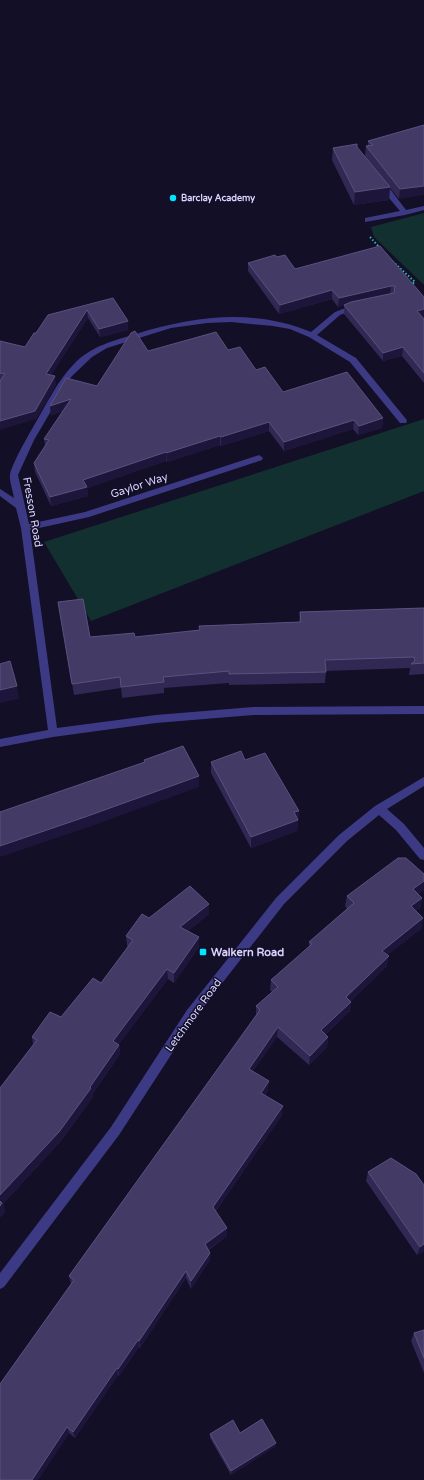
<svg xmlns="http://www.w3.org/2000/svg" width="424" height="1480" viewBox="0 0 424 1480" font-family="'Varela Round',sans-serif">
	<rect width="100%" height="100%" fill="#130f26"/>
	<path fill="#12302f" d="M424,213V285L374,237L371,227Z
		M424,419V491L91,621L44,542Z"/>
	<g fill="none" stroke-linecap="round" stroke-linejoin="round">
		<path stroke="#2fb8b0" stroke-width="2" stroke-dasharray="1.5 2" stroke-linecap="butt" d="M370,237L380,248
			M390,259L415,282L410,285"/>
		<path fill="#3d3a85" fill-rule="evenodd" d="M378,181H384L406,210L424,206V210L405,215L365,222V218L400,211L378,185Z
			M356,304L360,306L359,308L340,315L317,335L356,358L406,419L407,421L406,423H400L350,362L309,337L290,329L273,326L231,322L207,323L171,328L107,348L92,357L71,377L34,440L18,475L29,524L85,512L259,455L263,458L262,460L89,517L30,530L57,728L156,715L253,707L424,706V714L253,715L156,723L53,737L0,747V739L48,730L21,528L16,508L0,496V489L14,498C13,491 9,480 10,474C14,460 28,436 36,422C47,403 58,380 74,364C91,346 113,341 136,334C194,316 253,308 311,332L335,312Z
			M424,777V786L387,809L404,824L424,848V860L420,859L396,830L379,815L347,841L284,904L195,1018L119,1135L4,1287L0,1289V1273L111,1127L187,1010L276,898L339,835L375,806Z"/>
	</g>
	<path fill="#312854" d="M424,125L399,199L390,188L389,200L354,205L332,160L333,148L357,147L388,185L365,156L366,146H368V141Z
		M380,246L424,319V383L402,356L383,361L344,314V305L338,307L332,299L279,314L248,271V263L277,257L295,269Z
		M113,298L128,321V330L100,337L88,318L51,375L56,384L36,419L0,381V341L25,347L36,333Z
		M228,350L256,370L283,392L383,418L382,428L358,435L353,429L284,451L269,431L221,446L220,445L167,462L166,461L87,488L88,496L51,506L35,472L34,463L45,446L44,439L63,411L51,415L50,406L97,386L148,351Z
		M58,602L90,637H135L199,631V626L299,622L300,612L424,608V674L409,675L410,668L326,671L325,683L229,685V683L164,688V693L122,698L121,688L74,695L60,614Z
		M245,760L299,811L297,831L251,848L211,773V762Z
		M190,886L209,904V914L188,931L199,937V947L174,983L168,979L119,1044L120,1054L92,1095L93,1097L61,1141L3,1204L5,1212L0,1217V1088L33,1045L32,1037L50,1012L61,1017L93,978L101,983L128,947L127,946L126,936L142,914L149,918Z
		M424,890L418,894L422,898L420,908L416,911L423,918L421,929L387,955V966L351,1001L350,1011L325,1035L328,1037L327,1047L309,1065L277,1037L253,1071L268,1090L265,1095L282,1115L216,1211L227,1236L209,1250L210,1253V1260L191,1289L186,1278L140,1348L139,1347L119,1376L118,1375L75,1438L69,1433L38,1480L71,1284L69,1276L256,1016V1006L272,992L270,990L271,980L309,947V942L347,909L345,906L347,896Z
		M368,1172L424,1251L417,1255L366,1181Z
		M424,1330V1373L411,1341L414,1333Z
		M210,1434L276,1443V1446L231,1475L210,1438Z"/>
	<path fill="#1d163a" d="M424,186V195L399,199L400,189Z
		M390,187L389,200L354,205L355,192Z
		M391,286L390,295L338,307L339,298Z
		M332,290V299L279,314L280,305Z
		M424,309V318L416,320L417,311Z
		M87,310L88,318L47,382L46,374Z
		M128,321V330L100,337L99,329Z
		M403,347L402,356L383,361V353Z
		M55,376L56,384L36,419L0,430V421Z
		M71,399L72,408L51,415L50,406Z
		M383,418L382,428L358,435L359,426Z
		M354,420L353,429L284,451V442Z
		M269,422V431L221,446V437Z
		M220,436V445L167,462L166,453Z
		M166,452V461L87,488L88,496L51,506L50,497L83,480Z
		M17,686L19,699L0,703V690Z
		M199,776V787L86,828L0,857V846Z
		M299,811L297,831L251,848V837L294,812Z
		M424,881V890L411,899L413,889Z
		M422,898L420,908L409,917L411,906Z
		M209,904V914L180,937V927Z
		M423,918L421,929L380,961L382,951Z
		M199,937V947L174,983V973Z
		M389,956L387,966L345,1007L346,997Z
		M167,969L168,979L114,1051L113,1041Z
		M351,1002L350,1011L319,1040L321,1030Z
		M278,1027L277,1037L248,1078L249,1069Z
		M328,1037L327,1047L309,1065L310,1056Z
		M119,1045L120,1054L92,1095L93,1097L61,1141L3,1204L5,1212L0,1217V1195L90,1087Z
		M269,1081L268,1090L260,1102L261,1093Z
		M283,1106L282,1115L213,1215V1207Z
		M227,1228V1236L205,1252V1244Z
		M424,1244V1251L417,1255L420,1247Z
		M210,1253V1260L191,1289V1281Z
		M186,1271V1278L140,1348L139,1341Z
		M138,1340L139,1347L119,1376L118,1369Z
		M117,1368L118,1375L75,1438L73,1432Z
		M67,1427L69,1433L38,1480H32Z
		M276,1443V1446L231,1475V1471Z"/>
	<path fill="#433a66" stroke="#5a527e" d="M424,125V186L400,189L366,146L373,145L368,141Z
		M357,144V147L390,187L355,192L333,148Z
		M380,246L424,297V309L417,311L424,319V373L403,347L383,353L344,305L351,302L394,293L395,286H391L339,298L332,290L280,305L248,263L275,255L277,257L285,255L295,269Z
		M113,298L128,321L99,329L87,310L46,374L55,376L35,411L0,421V381L5,374L0,373V341L25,347L34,333H36L48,315Z
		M135,331L148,351L216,332L228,350L240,347L256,370L265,367L283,392L347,372L383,418L359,426L354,420L284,442L269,422L221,437L220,436L166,453V452L83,480L87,487L50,497L34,463L49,440L44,439L71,399L50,406L66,378L97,386L131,333Z
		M83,599L90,637L134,633L135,637L200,630L199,626L301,622L300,612L424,608V663L411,664L415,661L414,657L325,660L326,672L229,674V671L163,677L164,682L121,687L120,677L72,684L58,602Z
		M10,661L17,686L0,690V664Z
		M183,746L199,776L85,817L0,846V812L145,762L144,760Z
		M241,751L245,760L265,753L299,811L294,812L298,820L251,837L211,762Z
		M398,858H406L424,874V881L413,889L422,898L411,906L423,918L382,951L389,956L346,997L351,1002L321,1030L328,1037L310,1056L278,1027L249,1069L269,1081L261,1093L283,1106L213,1207L227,1228L205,1244L210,1253L191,1281L186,1271L139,1341L138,1340L118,1369L117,1368L73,1432L67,1427L32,1480H0V1384L74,1280L69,1276L260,1010L256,1006L278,987L271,980L312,944L309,942L354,903L347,896Z
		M190,886L209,904L180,927L199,937L174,973L167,969L113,1041L119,1045L90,1087L91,1088L59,1132L0,1195V1088L37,1040L32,1037L50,1012L61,1017L93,978L101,983L133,940L126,936L142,914L149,918Z
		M391,1158L416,1174L424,1185V1244L420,1247L368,1172Z
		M0,1201L2,1203L0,1206Z
		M424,1330V1358L414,1333Z
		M262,1419L276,1443L231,1471L210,1434L233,1420L240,1433Z"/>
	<g fill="#00e5ff" stroke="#130f26" stroke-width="1.5">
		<circle cx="173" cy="198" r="4"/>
		<rect x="199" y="948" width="8" height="8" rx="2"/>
	</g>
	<g text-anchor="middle" stroke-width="3" stroke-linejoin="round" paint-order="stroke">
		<g font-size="9" font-weight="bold" fill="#d9d4ff" stroke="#130f26" text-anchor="start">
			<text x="181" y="201">Barclay Academy</text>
		</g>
		<g font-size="11" fill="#d9d4ff" stroke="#130f26">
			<text transform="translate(139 485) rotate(-18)" y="4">Gaylor Way</text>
			<text transform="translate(33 512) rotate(80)" y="4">Fresson Road</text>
			<text transform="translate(193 1015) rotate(-54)" y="4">Letchmore Road</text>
		</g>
		<g font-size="11" font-weight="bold" fill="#d9d4ff" stroke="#130f26" text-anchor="start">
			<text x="211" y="956">Walkern Road</text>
		</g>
	</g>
</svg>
